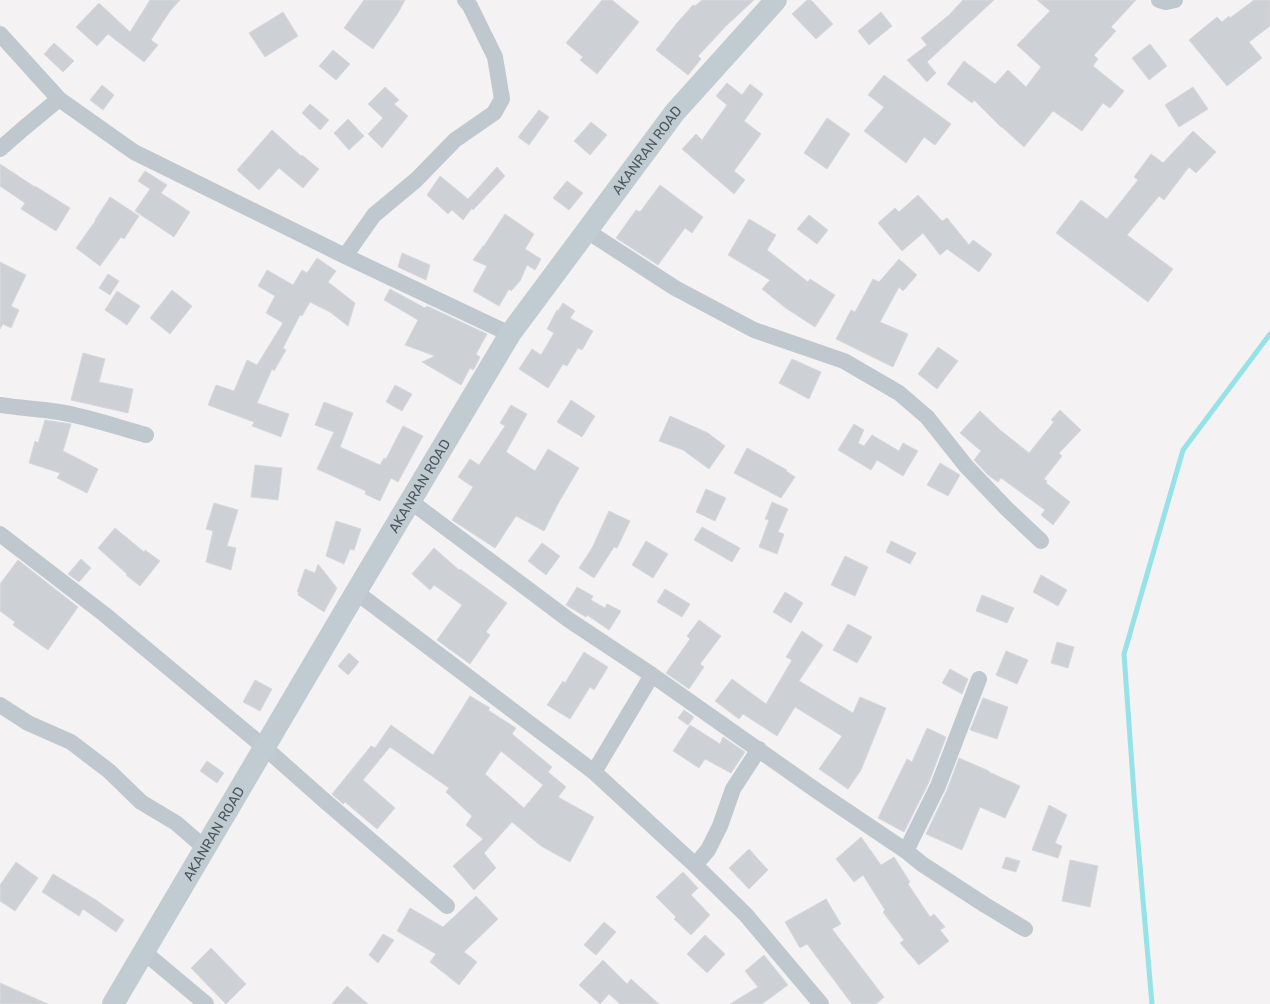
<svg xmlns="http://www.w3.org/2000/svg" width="1270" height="1004" viewBox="0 0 1270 1004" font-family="Rubik,sans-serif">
	<rect width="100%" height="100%" fill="#f4f2f3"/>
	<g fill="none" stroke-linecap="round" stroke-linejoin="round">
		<path stroke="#95e2e8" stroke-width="5" d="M1152,1004L1135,808L1124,654L1183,450L1270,334"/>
	</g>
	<path fill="#cdd0d4" stroke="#d7d9dd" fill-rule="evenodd" d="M150,0H180L170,11L151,40L158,45L144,62L108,34L97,46L76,27L99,3L130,32Z
		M364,0H405L398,13L373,49L344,28Z
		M602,0H612L639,22L597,74L580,60L583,57L566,43Z
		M702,0H754L726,26L698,56L701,59L688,75L656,50L677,23L693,5L695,6Z
		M807,0H811L833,24L816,39L792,14Z
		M963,0H994L927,62L936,73L927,82L907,60L927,45L921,38L949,15Z
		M1037,0H1136L1111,27L1116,31L1094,55L1098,59L1093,66L1124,91L1110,108L1103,103L1082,131L1053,111L1024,147L1002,127V128L974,100L972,103L947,84L964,61L995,84L1008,70L1026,87L1041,67L1017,45L1050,11Z
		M1254,0H1270V26L1249,42L1262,58L1227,86L1189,40L1217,17L1222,22L1229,16L1230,18Z
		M283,12L298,36L265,57L249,33Z
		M881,12L892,26L869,45L858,31Z
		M54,43L74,61L63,72L44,54Z
		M1150,44L1167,66L1149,80L1132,58Z
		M333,50L350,64L336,80L319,66Z
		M884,75L951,124L935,145L924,137L906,163L864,131L884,107L868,95Z
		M727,83L742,95L750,84L763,94L744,121L761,134L734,171L745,180L734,194L682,149L696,134L702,140L727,105L716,96Z
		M102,85L114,95L103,110L90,100Z
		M385,87L399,100L394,104L408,116L382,148L368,134L383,118L368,104Z
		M1193,87L1208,109L1179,127L1165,105Z
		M310,104L329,120L320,130L302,113Z
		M539,110L549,117L529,145L518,137Z
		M827,118L850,134L827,169L804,153Z
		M348,119L364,136L349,150L334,133Z
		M591,122L607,135L590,155L574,141Z
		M272,130L301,156L302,155L319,169L303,188L279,168L259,190L237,170Z
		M1193,131L1216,152L1196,173L1189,167L1164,200L1159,196L1127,235L1173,269L1148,302L1056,233L1081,200L1107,219L1138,180L1134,177L1151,154L1163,163Z
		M0,164L35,187V186L70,208L56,231L21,209L25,203L0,186Z
		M497,167L505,176L473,210L472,208L463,220L452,210L448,214L427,195L440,176L468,199Z
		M145,171L167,185L161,193L190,212L174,237L135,211L150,189L138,181Z
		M567,181L583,193L569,210L553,198Z
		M660,185L703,217L692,233L685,228L658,265L616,238L636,210L640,212Z
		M918,195L942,221L947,218L969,245L973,240L992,254L979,272L947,249L940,255L923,233L902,251L878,223L895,208L899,212Z
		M110,197L139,216L124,239L121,237L100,266L76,248L96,220H95Z
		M505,214L534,234L525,249L541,259L535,270L527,265L520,281L511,291L509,289L499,306L473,291L487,266L473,260L483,246H484Z
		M809,215L828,230L817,244L797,229Z
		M749,219L776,235L767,250L808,282L810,279L835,295L815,327L787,309L762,289L770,280L728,255Z
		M402,253L430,265L426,280L398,267Z
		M317,258L336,271L328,282L355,303L348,326L330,312L310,302L302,316L300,315L283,348L286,350L274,371L272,369L257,403L289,414L281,437L252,426L254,422L208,405L216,385L234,391L247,360L257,365L283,323L266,313L275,296L258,286L267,270L293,285L302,270L307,273Z
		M899,259L917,275L903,291L899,287L880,322L908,334L893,367L836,339L851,310L855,312L873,279L879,282Z
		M0,262L26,275L11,306L19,310L11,328L3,324L0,329Z
		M108,274L119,281L110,295L99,288Z
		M390,289L425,308L427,306L487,334L476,354L480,357L475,367L473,370L470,368L461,385L422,362L435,356L405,345L418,320L384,300Z
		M172,290L192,306L170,334L150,318Z
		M117,291L140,306L127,325L105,310Z
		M563,303L575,311L570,318L593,331L582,350L578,348L567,366L563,364L548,388L519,369L532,349L541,355L554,333L547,329L557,310L558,311Z
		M938,347L958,361L937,389L918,374Z
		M83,353L105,359L99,382L133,389L128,413L71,400Z
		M792,359L821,372L809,399L779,383Z
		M395,385L412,394L402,411L386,402Z
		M571,400L595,416L582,437L557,422Z
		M324,402L353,413L340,447L380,465L384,458L386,459L403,426L423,436L398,482L391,478L380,501L365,494L366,491L317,469L334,432L315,425Z
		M511,405L527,414L506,452L535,471L548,449L579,468L559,502L544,531L516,516L495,548L452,520L473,487L458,477L470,459L479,465L505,426L500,423Z
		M1060,410L1081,430L1059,453L1062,456L1044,479L1047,481L1046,483L1070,502L1053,525L1041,515L1045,510L1001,478L998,482L989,476L974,460L981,451L960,433L980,411L999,429L1029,453L1054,422L1051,420Z
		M670,416L708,433L725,446L709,469L683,450L659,441Z
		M45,420L71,424L63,451L98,469L87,493L57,478L60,473L29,463L35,441L38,443Z
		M854,424L864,430L858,443L864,446L872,435L899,451L903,443L918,451L903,476L877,460L871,470L838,450Z
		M747,448L787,470L786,471L795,477L781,498L734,473Z
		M940,463L960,475L948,496L927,485Z
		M255,465L282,468L278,500L251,497Z
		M706,489L726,498L715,521L696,512Z
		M772,502L788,509L778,532L784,534L777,554L759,547L769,520L765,519Z
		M214,503L238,510L227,546L236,548L231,570L206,562L213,531L206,529Z
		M609,511L630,521L617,548L614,547L594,578L579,568L592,548Z
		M336,521L361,529L354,550L350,549L344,564L326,556Z
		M702,527L740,548L732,562L694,540Z
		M115,528L144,552L145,550L160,561L140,586L126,575L127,574L98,548Z
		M646,541L668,554L653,578L632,565Z
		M891,541L916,553L910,564L886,552Z
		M542,543L560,556L546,575L528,561Z
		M434,548L459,570L460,569L507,603L486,632L490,635L470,664L437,640L462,605L434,585L430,590L412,574Z
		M845,556L868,567L855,596L831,585Z
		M81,559L91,568L79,582L68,574Z
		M18,560L78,607L48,650L13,625L15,622L0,611V584Z
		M318,564L337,588L324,612L298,595L299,592H297L305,569L315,573Z
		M1041,575L1067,590L1058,606L1033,592Z
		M577,587L593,596L591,600L605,608L607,604L621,611L609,630L587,615L586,617L566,605Z
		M665,589L690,604L682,617L657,602Z
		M785,592L803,603L791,623L773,612Z
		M982,595L1014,608L1007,623L976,611Z
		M699,620L721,636L700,664L704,667L689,689L666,673L690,639L687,636Z
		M848,624L872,637L857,663L833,650Z
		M802,631L823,645L799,681L853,713L860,697L886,708L861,770L848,789L819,769L842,736L795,707L777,736L743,714L739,719L715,701L732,679L766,704L792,660L786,657Z
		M1057,642L1074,647L1068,668L1051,663Z
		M1006,651L1028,660L1017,684L996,675Z
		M584,652L608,667L594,690L590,687L570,719L547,705L563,681L565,683Z
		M349,653L359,662L348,675L338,666Z
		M950,669L968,679L962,694L942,683Z
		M255,680L272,689L260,711L243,702Z
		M470,696L490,708L488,710L516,728L512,734L552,767L548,772L566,787L558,797L594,817L570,862L541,846L512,822L484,853L496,868L474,890L453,866L483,839L466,825L472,816L446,792L449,788L390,747L363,780L395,808L377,829L345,802L343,804L332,794L371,746L375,748L391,725L433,755ZM501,751L543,785L524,808L485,774Z
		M983,698L1008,707L997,739L970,730Z
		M684,710L694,717L688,725L678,718Z
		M690,725L720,744L723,737L745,752L731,773L705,759L699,768L673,751Z
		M927,728L946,737L929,782L904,832L878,818L907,759L912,762Z
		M959,758L989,771V772L1020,786L1005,818L980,807L962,850L926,834L947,790Z
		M207,761L224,773L217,783L200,771Z
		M1049,805L1067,815L1055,843L1062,846L1058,858L1032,850Z
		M861,837L881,865L894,857L910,882L908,884L930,917L934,914L945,927L940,930L949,941L919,965L900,943L904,940L883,912L885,910L863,875L854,882L836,859Z
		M749,849L768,870L749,889L729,868Z
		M1006,857L1020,861L1016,872L1002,868Z
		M1070,860L1098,866L1090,907L1062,901Z
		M16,862L38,878L15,911L0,901V885Z
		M683,872L698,888L691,895L710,915L691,935L674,919L676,917L656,897Z
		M53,874L96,900L124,920L116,932L83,909L79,916L42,892Z
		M476,896L498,919L464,952L477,962L459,985L430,962L436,954L397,931L410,908L443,927Z
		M826,899L841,924L832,929L884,997L876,1004H852L807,944L800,948L785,922Z
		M604,922L616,932L596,955L584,945Z
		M383,934L394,940L378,963L369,955Z
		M705,935L725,954L707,973L687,954Z
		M211,948L246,984L226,1004L191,968Z
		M764,955L788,985L762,1004H730L758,987L745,971Z
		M603,960L627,984L631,979L659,1004H620L609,994L600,1004L579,985Z
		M0,983L48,1004H0Z
		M347,986L368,1004H332Z"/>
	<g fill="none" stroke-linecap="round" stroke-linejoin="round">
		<path stroke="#bfc8ce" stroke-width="16" d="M1159,0L1166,2L1175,0
			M0,34L59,99L134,152L345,256L510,334
			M0,149L24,128L59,99
			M587,231L675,288L754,330L844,361L899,393L927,417L966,466L1007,509L1041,541
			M345,256L374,215L416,180L455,140L494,113L502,99L495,57L470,6L465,0
			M0,405C19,408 39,409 59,412C89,417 117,427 146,435
			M410,501L569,620L652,675L817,791L906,851L922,864L985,905L1025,929
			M0,534L104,614L264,747L325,801L447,906
			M356,592L594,772L695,865L746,915L821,1004
			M0,705L28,723L71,742L109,771L141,802L176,823L205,848
			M594,772L652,675
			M906,851L938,786L979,679
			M695,865L708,850L720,826L733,789L759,749
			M144,952L206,1004"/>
		<path stroke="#c0cbd2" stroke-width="22" id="s1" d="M113,1004L356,592L510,334L675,112L776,0"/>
	</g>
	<g text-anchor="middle" stroke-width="4" stroke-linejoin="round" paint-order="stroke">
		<g font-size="14" fill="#4b585f" stroke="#fff">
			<text dy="5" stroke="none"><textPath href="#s1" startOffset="1008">AKANRAN ROAD</textPath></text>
			<text dy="5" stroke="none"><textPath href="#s1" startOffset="602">AKANRAN ROAD</textPath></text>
			<text dy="5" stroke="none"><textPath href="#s1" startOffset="198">AKANRAN ROAD</textPath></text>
		</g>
	</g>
</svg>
